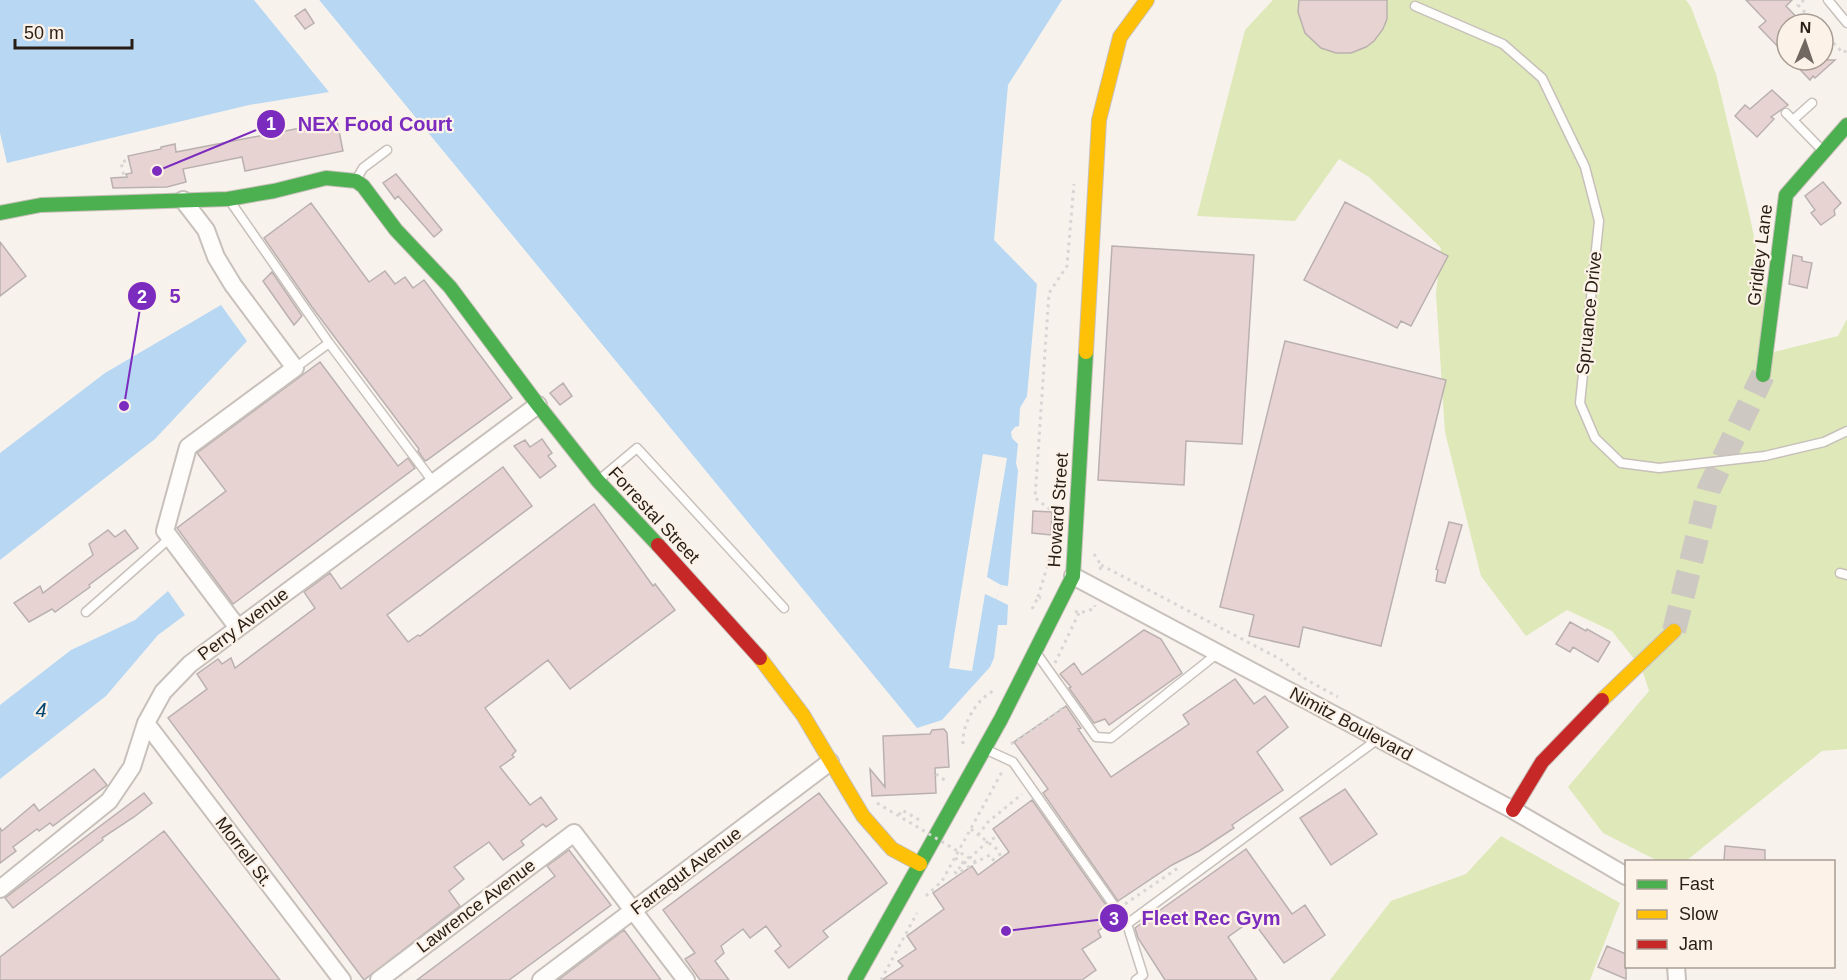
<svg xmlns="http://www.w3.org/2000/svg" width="1847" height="980" viewBox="0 0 1847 980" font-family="Helvetica,sans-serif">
	<rect width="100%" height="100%" fill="#f8f2ed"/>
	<path fill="#dee8b8" d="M1273,0H1686L1691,7L1716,74L1747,204L1766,291L1774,352L1838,336L1847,319V749L1822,751L1686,861H1658L1603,833L1568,787L1649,691L1642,669L1612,631L1567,610L1526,636L1481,576L1445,432L1436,294L1441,248L1369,177L1339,159L1295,221L1197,216L1245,30Z
		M1501,836L1620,903L1590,980H1330L1391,901L1466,874Z"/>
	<path fill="#b7d7f3" d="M0,0H254L329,92L249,105L7,163L0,133Z
		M319,0H1062L1008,85L994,240L1037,284L1027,396L1020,408L1019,426L1015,427L1011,432L1012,438L1018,444L1016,463L1018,471L1008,586L1001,585L996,599L1008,605L1007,625H998L994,658L990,667L942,720L917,728L897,707L646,398Z
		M221,305L247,341L155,439L0,560V453L105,373Z
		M168,591L185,615L158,635L106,696L0,779V705L71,650L135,620Z"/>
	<path fill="#f8f2ed" d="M316,0H319L917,728L914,729L895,709Z
		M983,454L1007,458L987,577L1001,585L996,599L985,594L972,671L949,668Z"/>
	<path fill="#e7d4d2" stroke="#bab1af" stroke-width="1.5" d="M1299,0H1387V19L1383,29L1374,41L1366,47L1351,53H1336L1321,48L1305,33L1298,12Z
		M1746,0H1792L1786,6L1803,24H1787V56L1759,27L1766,21Z
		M305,9L314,23L305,29L295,16Z
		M1791,60H1835L1815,78L1813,76L1810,80Z
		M1772,90L1788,105L1771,117L1774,119L1757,137L1735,116L1745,105L1750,109Z
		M337,121L343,151L245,171L242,157L183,169L186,182L167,187L113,188L111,178L127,177L126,174L132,173L128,156L161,149V147L175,144L176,152Z
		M396,174L442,230L434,237L398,196L395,199L383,183Z
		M1823,182L1841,203L1834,210L1835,215L1821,225L1811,213L1815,210L1805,196Z
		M1345,202L1448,256L1411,326L1401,321L1397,328L1304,280Z
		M311,203L369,282L385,271L395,284L405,277L413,288L424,280L512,398L427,460L425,461L418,451L419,449L312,307L264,238Z
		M0,242L26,276L0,296Z
		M1112,246L1254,255L1242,444L1186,441L1184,485L1098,480Z
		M1793,255L1802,257V261L1812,263L1807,288L1789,284Z
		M272,272L302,316L294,325L263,281Z
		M1285,341L1446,380L1381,646L1303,627L1299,647L1249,636L1254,615L1220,607Z
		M320,362L398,466L408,458L415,468L233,604L177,528L226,491L197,453Z
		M563,383L572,396L560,405L550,393Z
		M542,439L552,453L548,456L556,466L540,478L514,446L525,440L530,447Z
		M503,467L532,506L387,615L408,642L418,635L420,636L594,504L653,586L655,584L675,610L570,689L548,660L485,708L516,751L512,755L514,757L500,767L530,805L541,797L557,819L546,827L543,824L521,841L524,845L503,860L489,842L454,867L464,879L449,891L460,906L364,980L168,718L207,689L197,674L218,659L222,664L231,658L235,668L315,608L304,592L330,573L341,589Z
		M1033,511L1052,512L1051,535L1032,533Z
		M1449,522L1462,525L1445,583L1436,581L1438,570L1436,569Z
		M108,530L115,537L125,530L138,548L89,585L90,587L55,612L52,609L29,622L14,603L40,586L43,593L93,555L89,544Z
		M1570,622L1586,631L1587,629L1610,642L1598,662L1573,647L1570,652L1556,644Z
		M1144,630L1161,639L1182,673L1109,725L1105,719L1094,723L1069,688L1071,687L1060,674L1074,663L1082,675Z
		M1235,679L1254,704L1265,696L1288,727L1257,752L1283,790L1232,825L1234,828L1199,851L1172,865L1118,901L1043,793L1048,789L1014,742L1066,706L1081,728L1078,729L1111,777L1189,724L1183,715Z
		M944,729L947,733L949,767L935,768L936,793L872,796L870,769L885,787L883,736L930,734L932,730Z
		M94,769L107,785L53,826L50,823L39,831L37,829L13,847L16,851L0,863V828L2,831L34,804L39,811Z
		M1345,789L1377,834L1331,865L1300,818Z
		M144,793L152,803L134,817L102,838L103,840L13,908L5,898Z
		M819,793L887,883L823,931L828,937L789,968L775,951L781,946L766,926L750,938L743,929L721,946L724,953L715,961L729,980H700L685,959L695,953L663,910Z
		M1032,800L1108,908L1106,909L1114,920L1098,931L1101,937L1082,949L1096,970L1082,980H882L903,966L898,961L916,949L907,936L944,909L933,893L972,866L978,875L1009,852L993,829Z
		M164,831L280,980H0V957Z
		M1725,846L1765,850V861H1724Z
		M1246,849L1292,914L1305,905L1325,935L1284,963L1252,920L1228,937L1257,980H1165L1138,938L1135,928Z
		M569,850L611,905L509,980H417L555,876L547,866Z
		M624,930L661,980H558Z
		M1607,946L1626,954V979L1598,967Z"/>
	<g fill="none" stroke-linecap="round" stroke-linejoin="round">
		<path stroke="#cec8c2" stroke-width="24" stroke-dasharray="24 12" stroke-linecap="butt" d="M1674,631L1709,489L1763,375"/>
		<defs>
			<path id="lane" d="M1828,0L1847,23
				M1415,6L1503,44L1542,78L1585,167L1599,221L1580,403L1595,438L1621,463L1659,468L1765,456L1824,442L1847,431
				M1786,113L1823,151
				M1793,120L1812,103
				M356,180L363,168L387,150
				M230,201L329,343L434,483
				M295,368L329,343
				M600,479L637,448L784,608
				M1840,573L1847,575
				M86,612L170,538
				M1037,654L1096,737L1111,738L1218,653
				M987,750L1013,762L1127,924L1143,975L1136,980
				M1127,924L1378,739"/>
			<path id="street" d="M183,200L206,230L216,257L233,285L295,368L188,447L165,531L238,628
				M1073,576L1513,810L1626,876
				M146,723L342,980
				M0,889L109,801L132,767L146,723L163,692L190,664L538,405
				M1676,966L1677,980
				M379,980L574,833L686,980
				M541,980L830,762"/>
			<path id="fast" d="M0,213L41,205L228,199L274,191L326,178L356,181L363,186L396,230L450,287L538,405L598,481L658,545
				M1763,375L1786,195L1847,125
				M855,980L1001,719L1073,576L1086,352"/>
			<path id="slow" d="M1086,352L1099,120L1120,37L1147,0
				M760,658L803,715L863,816L892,849L920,864
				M1602,700L1674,631"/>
			<path id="jam" d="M658,545L760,658
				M1513,810L1542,762L1602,700"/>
		</defs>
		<use href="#lane" stroke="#c8c0ba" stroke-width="11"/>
		<use href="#street" stroke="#c8c0ba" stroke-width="20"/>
		<use href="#fast" stroke="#c8c0ba" stroke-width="16"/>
		<use href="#slow" stroke="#c8c0ba" stroke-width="16"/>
		<use href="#jam" stroke="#c8c0ba" stroke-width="16"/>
		<path stroke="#d8d6d4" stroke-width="3" stroke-dasharray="3 4.5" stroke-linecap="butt" d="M1804,0L1798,5L1816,24
			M1823,32L1843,53L1847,50
			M125,182L121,162L129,160
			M1056,514L1035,498L1049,293L1067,266L1074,184
			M1094,554L1101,565L1100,572
			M1101,565L1280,659L1307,680L1338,697
			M1038,597L1054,544
			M1032,609L1038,597L1041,598
			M1075,611L1079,613L1094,609L1095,605
			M1055,663L1079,613
			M963,744C962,724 976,700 993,691
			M1011,744L1061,710L1060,708
			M936,774L946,781
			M899,815L902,810L921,821
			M971,829L998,850L1001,858
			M978,835L988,822L1022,794
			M955,858L965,864
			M976,862L957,874L955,872L987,842L998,836
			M926,896L942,881L1003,770
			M1125,904L1178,868
			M881,980L917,913"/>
		<use href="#lane" stroke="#fefdfc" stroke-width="8"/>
		<use href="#street" stroke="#fefdfc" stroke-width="16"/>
		<use href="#fast" stroke="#4caf50" stroke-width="14"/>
		<use href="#slow" stroke="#ffc107" stroke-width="14"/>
		<use href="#jam" stroke="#c62828" stroke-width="14"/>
		<path stroke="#d8d6d4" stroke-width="3" stroke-dasharray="3 4.5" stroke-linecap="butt" d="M877,803L976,862L990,855L995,862"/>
	</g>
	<g text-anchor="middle" stroke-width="4.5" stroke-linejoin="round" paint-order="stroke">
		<g font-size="18" fill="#281e15" stroke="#fdf2e8">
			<text transform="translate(1760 255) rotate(-83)" y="6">Gridley Lane</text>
			<text transform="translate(1589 313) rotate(-84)" y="6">Spruance Drive</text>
			<text transform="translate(1058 510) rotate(-86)" y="6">Howard Street</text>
			<text transform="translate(654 515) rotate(47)" y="6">Forrestal Street</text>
			<text transform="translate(243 624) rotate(-37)" y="6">Perry Avenue</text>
			<text transform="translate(1351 724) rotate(28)" y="6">Nimitz Boulevard</text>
			<text transform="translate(244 852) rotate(53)" y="6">Morrell St.</text>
			<text transform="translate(686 871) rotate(-37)" y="6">Farragut Avenue</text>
			<text transform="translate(476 906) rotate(-37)" y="6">Lawrence Avenue</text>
		</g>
		<g font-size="20" font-style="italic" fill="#004570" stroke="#fdf2e8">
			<text x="41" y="717">4</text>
		</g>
	</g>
	<path fill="none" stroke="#7b2cbf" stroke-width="2" d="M157 171L271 124M124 406L142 296M1006 931L1114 918"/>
	<g fill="#7b2cbf" stroke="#fdf2e8" stroke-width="2">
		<circle cx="157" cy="171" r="6"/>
		<circle cx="124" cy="406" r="6"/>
		<circle cx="1006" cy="931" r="6"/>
		<circle cx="271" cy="124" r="15"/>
		<circle cx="142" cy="296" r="15"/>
		<circle cx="1114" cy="918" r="15"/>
	</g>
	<g font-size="18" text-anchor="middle" font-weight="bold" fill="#fff">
		<text x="271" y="130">1</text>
		<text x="142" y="303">2</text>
		<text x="1114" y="925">3</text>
	</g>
	<g font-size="20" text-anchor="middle" font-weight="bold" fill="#7b2cbf" stroke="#fdf2e8" stroke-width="4.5" stroke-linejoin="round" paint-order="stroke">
		<text x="375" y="131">NEX Food Court</text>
		<text x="175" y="303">5</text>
		<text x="1211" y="925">Fleet Rec Gym</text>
	</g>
	<rect x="1625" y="860" width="210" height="108" fill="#fdf2e8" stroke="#a89d94" stroke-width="1.5"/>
	<rect x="1637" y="880" width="30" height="9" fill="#4caf50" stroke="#a89d94" stroke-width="1.5"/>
	<text x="1679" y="890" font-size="18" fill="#281e15">Fast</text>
	<rect x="1637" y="910" width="30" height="9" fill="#ffc107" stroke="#a89d94" stroke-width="1.5"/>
	<text x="1679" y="920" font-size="18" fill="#281e15">Slow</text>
	<rect x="1637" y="940" width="30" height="9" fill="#c62828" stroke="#a89d94" stroke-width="1.5"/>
	<text x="1679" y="950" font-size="18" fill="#281e15">Jam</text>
	<g transform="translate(1805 42) rotate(2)"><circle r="28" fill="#fdf2e8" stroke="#a89d94" stroke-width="1.5"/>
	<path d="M0-4.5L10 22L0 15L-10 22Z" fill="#716861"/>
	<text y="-9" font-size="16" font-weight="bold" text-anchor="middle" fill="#281e15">N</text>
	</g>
	<path d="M15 39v9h117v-9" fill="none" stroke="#281e15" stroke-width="3"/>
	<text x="24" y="39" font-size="18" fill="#281e15" stroke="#fdf2e8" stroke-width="4.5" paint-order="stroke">50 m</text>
</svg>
